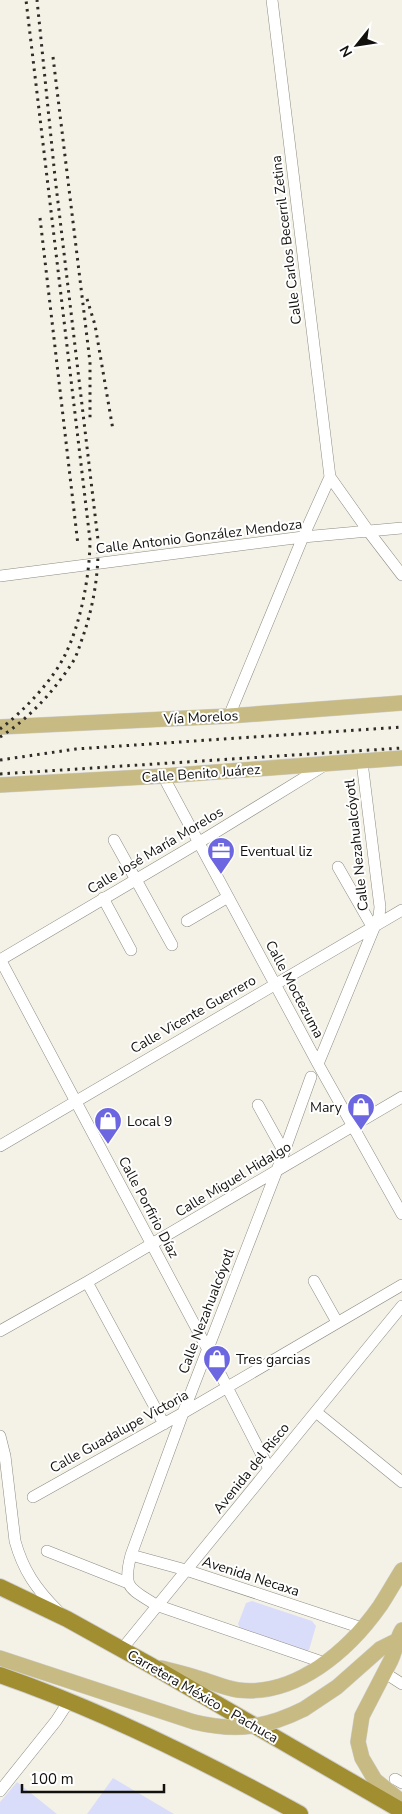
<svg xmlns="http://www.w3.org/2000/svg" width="402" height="1814" viewBox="0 0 402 1814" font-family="'Nunito Sans',sans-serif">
	<rect width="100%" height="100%" fill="#f4f2e7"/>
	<path fill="#daddf9" d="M252,1601L312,1621L316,1626L309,1650L305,1652L241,1631L238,1624L246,1603Z
		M113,1778L174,1814H87Z
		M17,1782L57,1814H0V1802Z"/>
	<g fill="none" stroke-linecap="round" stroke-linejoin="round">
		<defs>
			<path id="minor" d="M272,0L330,477L369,532L402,575
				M0,576L303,537L402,528
				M229,716L303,537L330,477
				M163,776L318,1064L402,1214
				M114,840L172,945
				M338,867L373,928
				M103,898L131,950
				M187,921L228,897
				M0,959L208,1350L269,1469
				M0,960L198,843L325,765
				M318,1064L379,916L380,907L362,762
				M311,1077L284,1152L183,1413L131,1555C122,1589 130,1588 156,1605L325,1663
				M258,1105L284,1152
				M0,1146L402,910
				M314,1281L337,1322
				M87,1282L164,1424
				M0,1331L87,1282L402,1097
				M316,1412L402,1482
				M0,1436L5,1456L15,1541C23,1570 36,1589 58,1611
				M33,1497L183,1413L402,1285
				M47,1551L128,1583
				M131,1555L186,1570L362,1628
				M122,1649L402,1306
				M385,1673L402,1684
				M395,1779L402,1783
				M0,1791L56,1721L69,1701"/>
			<path id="major" d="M0,727L229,716L402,703
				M0,785L163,776L402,758
				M402,1630C396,1640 396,1649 391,1660L362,1716L358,1742L362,1758L375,1780L402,1802
				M0,1658L194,1722
				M161,1668C173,1671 186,1674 198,1678C212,1682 224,1688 238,1690C296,1697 349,1650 380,1606C388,1594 395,1581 402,1570
				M304,1709L337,1687L380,1649L396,1641"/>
			<path id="highway" d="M0,1587L67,1619L150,1665L402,1811
				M0,1675C104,1711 204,1761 300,1814"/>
		</defs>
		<use href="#minor" stroke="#8e8c82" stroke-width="12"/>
		<use href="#major" stroke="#d0cfcf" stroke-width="16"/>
		<use href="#highway" stroke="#d0cfcf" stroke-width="18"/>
		<use href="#minor" stroke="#fff" stroke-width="11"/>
		<use href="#major" stroke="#c7bb83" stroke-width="15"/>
		<use href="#highway" stroke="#a18e31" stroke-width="16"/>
		<path stroke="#2d2c27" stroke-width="3" stroke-dasharray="2.5 5" stroke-linecap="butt" d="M53,57L90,362V421
			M40,218L78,545
			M87,299L95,325L113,430
			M0,729C23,712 53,680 65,655C81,623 90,574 90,540L26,0
			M0,737C30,718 55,690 74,660C77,654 79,648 81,642C93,609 99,575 98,540L55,177L37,0
			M0,760L76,749L402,727
			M0,774L402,748"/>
		<defs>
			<path id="major-bridge" d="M194,1722C236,1732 266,1728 304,1709"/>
		</defs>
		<use href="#major-bridge" stroke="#d0cfcf" stroke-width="16" stroke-linecap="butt"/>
		<use href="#major-bridge" stroke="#c7bb83" stroke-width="15"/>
	</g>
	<defs>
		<symbol id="office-pin" viewBox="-11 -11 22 30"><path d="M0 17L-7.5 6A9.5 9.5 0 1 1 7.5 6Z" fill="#6c66e0" stroke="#fff"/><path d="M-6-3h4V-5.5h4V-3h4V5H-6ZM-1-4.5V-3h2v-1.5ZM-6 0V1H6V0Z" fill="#fff"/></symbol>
		<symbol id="shop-pin" viewBox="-11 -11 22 30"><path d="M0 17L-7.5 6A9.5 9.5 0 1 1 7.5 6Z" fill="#6c66e0" stroke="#fff"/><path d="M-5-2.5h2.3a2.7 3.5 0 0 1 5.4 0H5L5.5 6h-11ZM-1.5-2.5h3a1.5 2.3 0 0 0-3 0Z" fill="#fff"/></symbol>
	</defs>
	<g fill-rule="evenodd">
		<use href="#office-pin" x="205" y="835" width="32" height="43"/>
		<use href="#shop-pin" x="345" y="1091" width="32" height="43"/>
		<use href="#shop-pin" x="92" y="1105" width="32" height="43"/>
		<use href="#shop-pin" x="201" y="1343" width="32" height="43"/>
	</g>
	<g text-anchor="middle" stroke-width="4" stroke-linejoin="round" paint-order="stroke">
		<g font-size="14" fill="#12110d" stroke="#fff">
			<text transform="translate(286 240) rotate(-97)" y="5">Calle Carlos Becerril Zetina</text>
			<text transform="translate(199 536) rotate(-7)" y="5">Calle Antonio González Mendoza</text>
			<text transform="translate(201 717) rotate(-3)" y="5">Vía Morelos</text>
			<text transform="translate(201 773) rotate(-4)" y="5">Calle Benito Juárez</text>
			<text transform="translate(356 845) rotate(-96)" y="5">Calle Nezahualcóyotl</text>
			<text transform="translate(155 850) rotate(-31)" y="5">Calle José María Morelos</text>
			<text transform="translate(295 989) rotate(62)" y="5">Calle Moctezuma</text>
			<text transform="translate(193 1014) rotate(-30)" y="5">Calle Vicente Guerrero</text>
			<text transform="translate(233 1179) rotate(-31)" y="5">Calle Miguel Hidalgo</text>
			<text transform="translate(149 1207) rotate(62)" y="5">Calle Porfirio Díaz</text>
			<text transform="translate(206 1311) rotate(-69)" y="5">Calle Nezahualcóyotl</text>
			<text transform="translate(119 1431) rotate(-29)" y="5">Calle Guadalupe Victoria</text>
			<text transform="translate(251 1468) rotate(-51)" y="5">Avenida del Risco</text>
			<text transform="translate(251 1576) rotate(18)" y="5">Avenida Necaxa</text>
			<text transform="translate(203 1696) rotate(30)" y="5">Carretera México - Pachuca</text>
		</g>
		<g font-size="14" fill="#12110d" stroke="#fff" text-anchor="start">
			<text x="240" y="856">Eventual liz</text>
			<text x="342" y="1112" text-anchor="end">Mary</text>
			<text x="127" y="1126">Local 9</text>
			<text x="236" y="1364">Tres garcias</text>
		</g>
	</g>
	<g transform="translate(357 45) rotate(240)" stroke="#ffffff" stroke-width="4" paint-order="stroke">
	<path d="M0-4L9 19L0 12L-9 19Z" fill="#12110d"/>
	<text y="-8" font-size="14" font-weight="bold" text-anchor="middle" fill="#12110d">N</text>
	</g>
	<path d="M22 1784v8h142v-8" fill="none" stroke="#12110d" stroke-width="2.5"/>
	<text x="30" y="1784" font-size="15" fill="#12110d" stroke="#ffffff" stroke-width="4" paint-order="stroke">100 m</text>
</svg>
